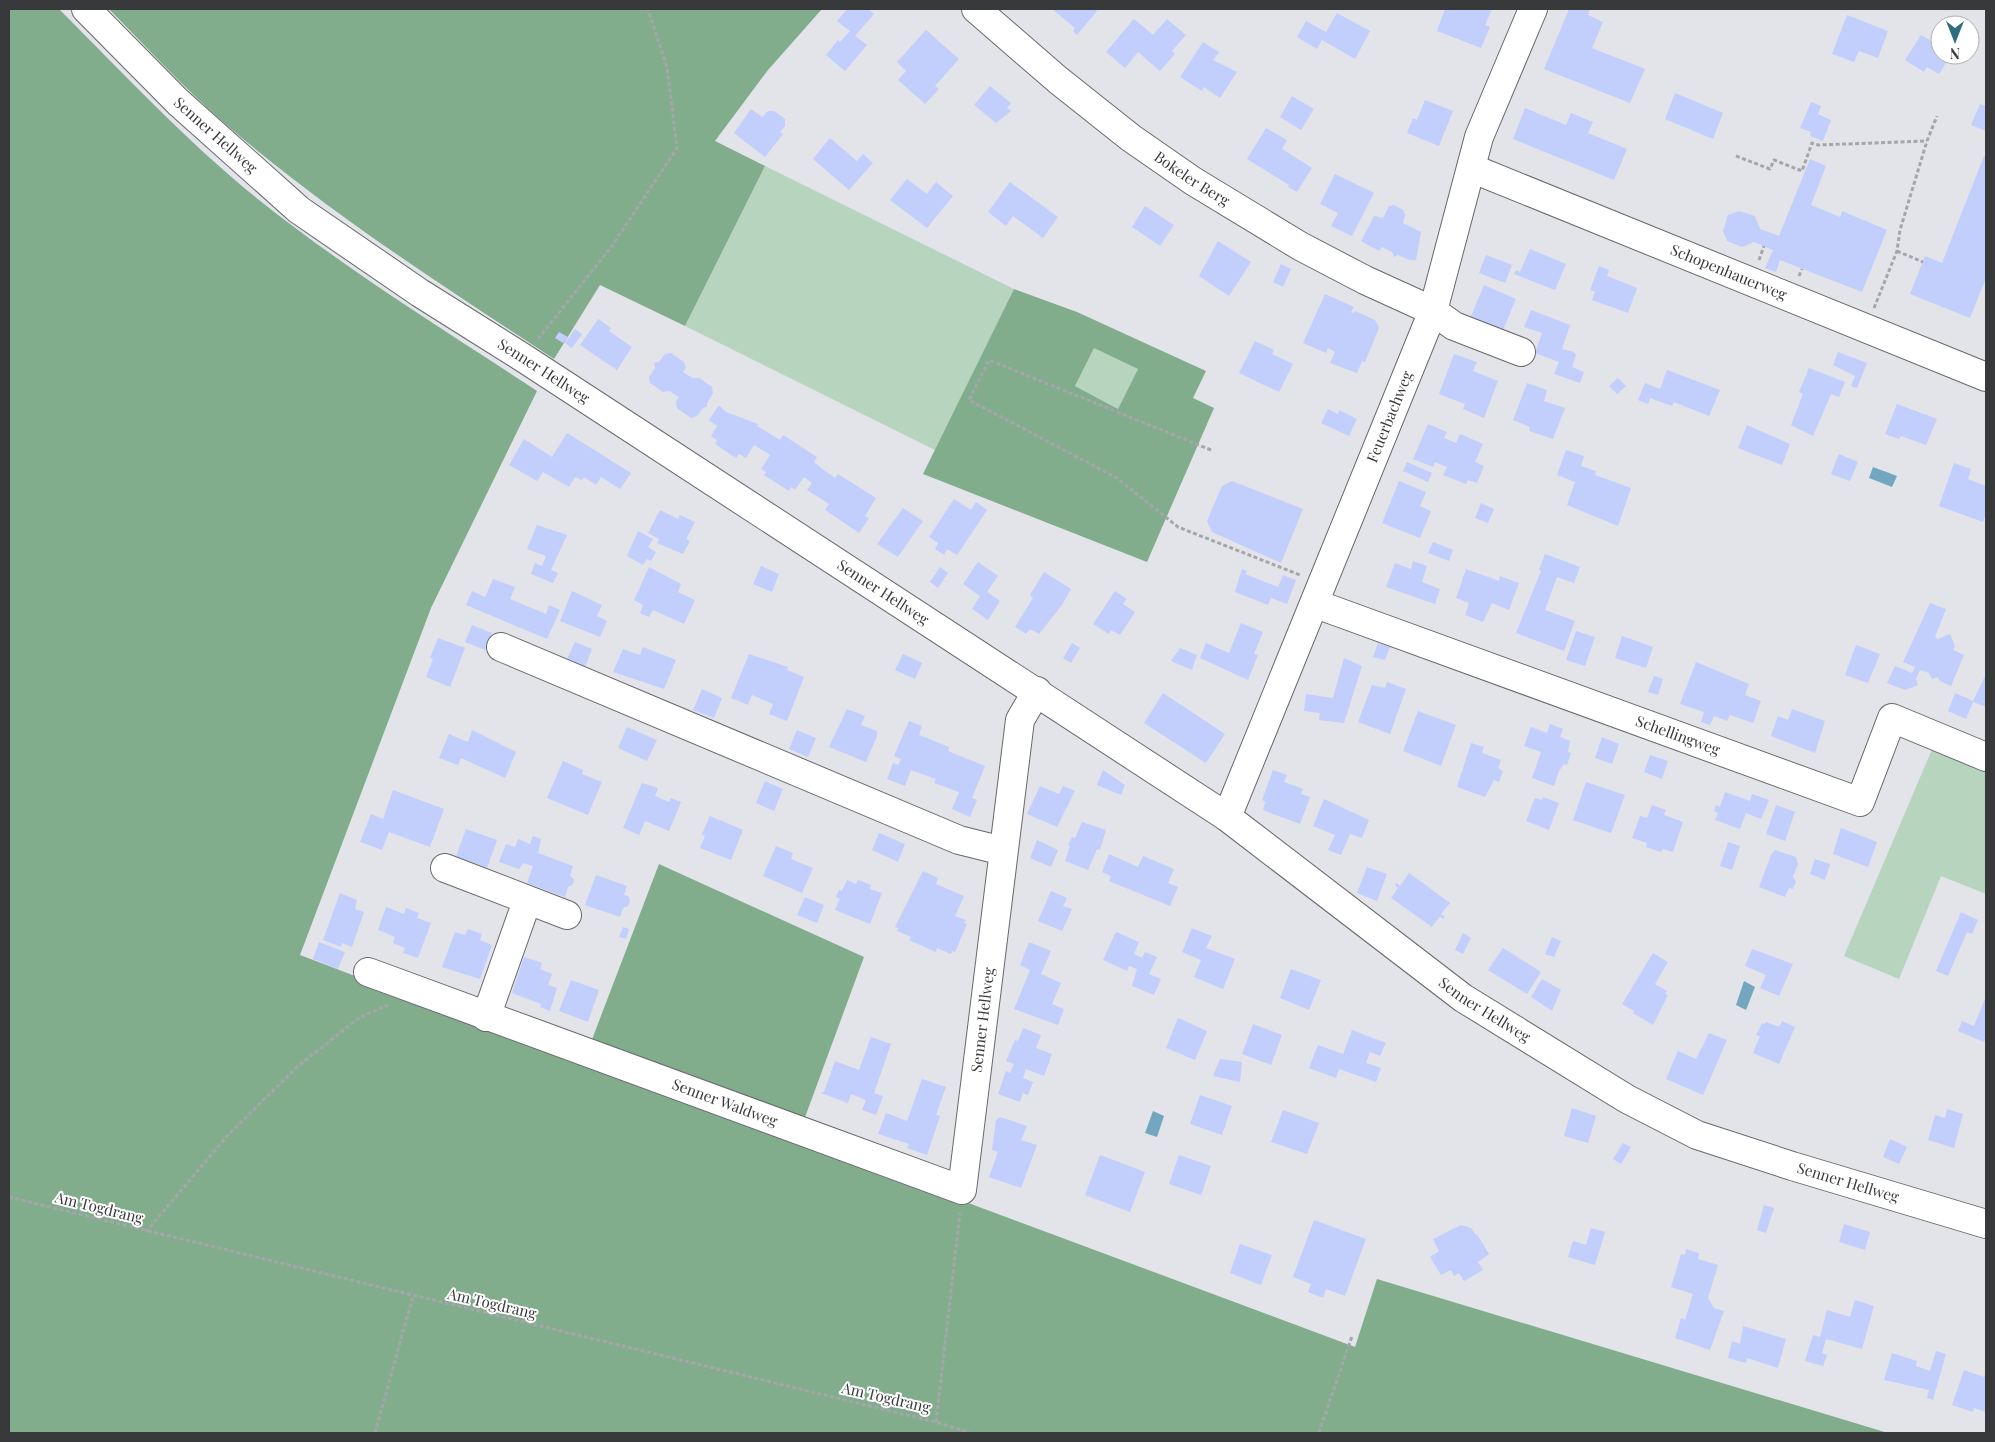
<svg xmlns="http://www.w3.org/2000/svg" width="1995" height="1442" viewBox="0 0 1995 1442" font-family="'Playfair Display',serif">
	<rect width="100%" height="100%" fill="#e2e4e9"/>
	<path fill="#b7d4be" d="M765,166L1014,289L935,450L685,326Z
		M1094,347L1138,369L1118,409L1075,386Z
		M1933,747L1986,769V894L1941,876L1899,979L1844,956Z"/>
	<path fill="#82ad8d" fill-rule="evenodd" d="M9,9H59C124,74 187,142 259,200C347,270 443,329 537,391L431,608L300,955L583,1063L659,864L864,957L797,1139L1355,1347L1377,1279L1888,1433H9Z
		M109,9H822L768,70L715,141L765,166L685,326L600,285L554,359C449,290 345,223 248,143C198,103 153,54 109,9Z
		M1014,289L1077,312L1206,371L1193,398L1214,408L1147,562L923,474ZM1094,348L1138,369L1118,409L1075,386Z"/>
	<path fill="#73a7c0" d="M1873,467L1897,476L1892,487L1869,478Z
		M1744,981L1755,987L1746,1010L1736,1005Z
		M1153,1111L1164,1116L1157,1137L1145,1133Z"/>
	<path fill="#c2cefc" d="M847,9H868L874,14L855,36L867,45L845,71L826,55L838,40L840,42L850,31L837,21Z
		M1052,9H1095L1097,11L1077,35L1073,31L1075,28Z
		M1445,9H1492L1485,25L1490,27L1481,48L1437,31Z
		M1569,9H1590L1588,15L1603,22L1592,48L1645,69L1630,103L1544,69Z
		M1337,13L1370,31L1355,59L1322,40L1317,49L1297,37L1306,21L1326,32Z
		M1847,15L1888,31L1878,58L1859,51L1854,62L1832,54Z
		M1134,19L1153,35L1167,19L1186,35L1172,51L1175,54L1160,71L1138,52L1125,68L1106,52Z
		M926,30L959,59L935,86L939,89L925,104L898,80L906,71L897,62Z
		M1921,35L1940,46V55H1951L1939,74L1927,67L1924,72L1905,60Z
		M1203,42L1219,52L1213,60L1237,72L1220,98L1204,87L1202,91L1180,77Z
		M990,86L1011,103L1007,108L1011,111L996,123L974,105Z
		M1675,93L1723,113L1713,139L1665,119Z
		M1292,96L1314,109L1301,130L1280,117Z
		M1425,100L1453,111L1439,146L1407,133L1413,118L1417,120Z
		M1811,102L1821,106L1818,114L1831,120L1823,141L1810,136L1811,132L1800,128Z
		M1980,104L1986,106V131L1971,125Z
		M1525,108L1566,125L1571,113L1593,122L1588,133L1627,149L1614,180L1513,139Z
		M751,109L762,117L768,111H774L785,119V126L780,132L783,134L765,157L734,133Z
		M1266,128L1287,140L1282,149L1312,168L1297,192L1288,187L1289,185L1247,159Z
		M830,138L857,161L863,154L873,163L849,190L813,159Z
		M1984,156H1986V278L1970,318L1910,294L1925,256L1942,263Z
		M1810,159L1826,166L1811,205L1840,217L1842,211L1887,230L1862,292L1780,260L1776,272L1765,268L1773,250L1754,242L1742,247L1727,241L1723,231L1728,215L1739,211L1755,216L1760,229L1779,236Z
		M1335,174L1374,193L1352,236L1331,226L1338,213L1320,204Z
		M907,179L927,194L936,182L953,196L927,228L890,200Z
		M1010,182L1058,217L1043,238L1013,216L1006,226L988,212Z
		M1394,205L1403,210L1405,215L1403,223L1421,232L1416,260H1410L1398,255L1394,257L1392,252L1382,247L1379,251L1361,241L1374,216L1383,218L1389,206Z
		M1145,206L1174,225L1160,246L1132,227Z
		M1218,241L1251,262L1229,296L1199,276Z
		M1530,249L1566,264L1555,290L1514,274L1516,270L1520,272Z
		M1486,255L1512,265L1505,283L1479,273Z
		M1281,264L1291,269L1283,287L1273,282Z
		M1599,266L1609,270L1607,276L1637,288L1628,313L1592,300L1595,292L1590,290Z
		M1484,285L1516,299L1500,337L1468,323Z
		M1325,294L1354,307L1351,312L1353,313L1355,311L1375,320L1379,328L1365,362L1362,361L1357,373L1330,363L1335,352L1328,348L1326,353L1303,343Z
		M1531,310L1570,325L1562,349L1574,352L1576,355L1572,367L1584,372L1580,383L1554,374L1559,362L1535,353L1542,333L1524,327Z
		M598,319L611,328L609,331L632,347L617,370L580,345Z
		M575,329L582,334L572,348L565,343Z
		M559,332L568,337L563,343L555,338Z
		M1255,341L1274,350L1272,354L1293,364L1279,392L1239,373Z
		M1838,352L1867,363L1857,388L1851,386L1855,376L1833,365Z
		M671,353L684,362L686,368L683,372L692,378H699L712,387L713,393L707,403V407L703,408L697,416L691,418L677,408L676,402L679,397L669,391L663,392L650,383L649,377L655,368L654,363L659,362L665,354Z
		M1454,354L1477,362L1473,371L1498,381L1484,418L1463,409L1465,404L1439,394Z
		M1809,368L1845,382L1839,397L1831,394L1813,436L1791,425L1803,394L1799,392Z
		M1667,370L1720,390L1709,416L1674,402L1672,406L1650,398L1648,404L1638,400L1645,383L1660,389Z
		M1618,378L1626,386L1617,394L1609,386Z
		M1527,383L1547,390L1544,401L1565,408L1553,439L1529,431L1530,427L1513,420Z
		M1897,404L1937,419L1926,445L1901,436L1899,439L1885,434Z
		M719,405L726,412L758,424L757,426L780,440L783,435L817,457L814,462L821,468L835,478L838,474L876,498L865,516L869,518L859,533L825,510L829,504L807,490L812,483L804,477L795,490L791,487L789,491L764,475L766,472L761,469L770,455L754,445L746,458L739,454L736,458L715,444L717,440L711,436L717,426L709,420Z
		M1328,409L1338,414L1339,410L1357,419L1349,436L1321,423Z
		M1428,424L1447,432L1444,438L1456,443L1460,434L1483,444L1475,462L1484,466L1477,483L1468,480L1466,484L1443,475L1447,467L1435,462L1433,467L1413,459Z
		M1747,425L1790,444L1782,465L1738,448Z
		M567,433L631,473L620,489L601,477L596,485L584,477L582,480L575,477L569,487L543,472L537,481L509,465L524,439L552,457Z
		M1566,450L1584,456L1581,466L1596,471L1595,475L1631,488L1618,526L1567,505L1575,482L1557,475Z
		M1839,454L1858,462L1850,481L1831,474Z
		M1407,462L1432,473L1428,482L1403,471Z
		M1954,463L1971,469L1968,479L1986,486V513L1983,522L1939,506Z
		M1232,481L1303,509L1281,563L1212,532L1207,521L1222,486Z
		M1399,481L1426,492L1420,506L1431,511L1420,538L1382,523Z
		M954,499L971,510L976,502L987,510L957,555L947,549L944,555L935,549L938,543L929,537Z
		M1481,503L1494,509L1488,523L1475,518Z
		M903,508L923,521L898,557L877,544Z
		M660,510L678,519L680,515L695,522L686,539L690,541L683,554L657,543L659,539L648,533Z
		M537,525L567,535L551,570L558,573L553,583L531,574L535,563L542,566L546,556L527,549Z
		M638,531L653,539L648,547L656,552L651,561L647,559L643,565L627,556Z
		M1433,542L1453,550L1449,561L1428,553Z
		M1545,554L1580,567L1574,583L1557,577L1545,610L1575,621L1564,651L1516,633L1541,571L1539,570Z
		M1413,561L1427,566L1422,582L1440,589L1435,604L1386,587L1395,563L1411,569Z
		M978,562L998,576L987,592L1000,601L988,620L972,609L980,596L963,584Z
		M761,566L779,574L772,592L753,584Z
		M649,567L681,584L678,592L695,600L684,624L653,610L649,617L640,613L643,605L634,600Z
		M940,567L948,573L938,588L930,582Z
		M1242,569L1247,571L1245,574L1278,587L1283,575L1296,580L1287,604L1271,598L1268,605L1235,592Z
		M1466,569L1499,581L1500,576L1519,583L1509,610L1492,603L1483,622L1465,615L1469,603L1456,598Z
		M1044,572L1071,589L1062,605L1039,634L1030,629L1026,634L1015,627L1033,598L1030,595Z
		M493,579L515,587L510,599L546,614L549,605L560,610L547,639L466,605L472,591L485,597Z
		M572,591L602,605L597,616L607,621L600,637L560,621Z
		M1115,591L1127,599L1123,604L1135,612L1120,635L1111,630L1109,634L1093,624Z
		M1930,603L1946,609L1935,637L1938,639L1950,634L1955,646L1953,650L1964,655L1951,686L1940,681L1938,677L1932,679L1929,673L1920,670L1916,679L1918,685L1905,690L1887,683L1895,666L1912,673L1915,667L1903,662Z
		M1241,623L1263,632L1254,654L1258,655L1248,680L1200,658L1206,643L1229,653Z
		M472,625L492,633L485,650L465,642Z
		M1576,631L1595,637L1585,666L1566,660Z
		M1622,636L1653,647L1646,668L1615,658Z
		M438,638L465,648L450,687L426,677L433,659L430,658Z
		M575,642L592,649L585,667L567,659Z
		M1072,643L1080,648L1071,663L1063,658Z
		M1378,643L1390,647L1385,660L1373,657Z
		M1856,645L1880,654L1868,683L1845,675Z
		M643,647L676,660L664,689L613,672L623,649L640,655Z
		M1180,648L1197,655L1192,670L1171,661Z
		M749,654L788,667L787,670L804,677L787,721L769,714L773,704L752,695L748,705L731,698Z
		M903,654L922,663L915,679L895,670Z
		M1344,658L1362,666L1344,723L1319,720L1320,713L1304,711L1306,694L1333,698Z
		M1696,662L1749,684L1745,695L1761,701L1753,723L1730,715L1727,721L1714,716L1710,725L1701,722L1704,712L1680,704Z
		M1986,674V707L1973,702L1966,719L1948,711L1955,693L1973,701Z
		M1654,676L1663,679L1658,695L1648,692Z
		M1387,682L1406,689L1390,734L1358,722L1372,685L1385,688Z
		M702,689L722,698L714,718L693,710Z
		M1163,693L1225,734L1206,763L1144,723Z
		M847,709L865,716L861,725L877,731V736L866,762L829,747Z
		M1792,709L1825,721L1815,753L1771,736L1778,716L1788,720Z
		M1418,711L1456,725L1441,766L1403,751Z
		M909,721L922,726L919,735L949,747L948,751L985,766L972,798L977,800L970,817L952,809L959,792L934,783L936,779L911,770L905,786L887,779L893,763L898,765L901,759L894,756Z
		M1550,724L1563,729L1560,737L1570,741L1568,752L1571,753L1567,765L1564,764L1559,771L1554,786L1532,778L1541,752L1524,746L1531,727L1547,733Z
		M627,727L657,740L647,761L618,748Z
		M472,730L516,752L505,778L461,758L458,765L439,758L449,734L468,742Z
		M797,730L816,738L808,757L789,749Z
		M1602,737L1619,744L1612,764L1595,758Z
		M1471,743L1484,747L1482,753L1501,760L1498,768L1503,771L1499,782L1494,780L1485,797L1457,787Z
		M1650,755L1668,761L1662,779L1644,772Z
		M563,761L583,770L582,774L602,782L588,815L547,798Z
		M1103,770L1125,785L1121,795L1097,785Z
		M1273,770L1287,775L1284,782L1303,789L1301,794L1310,797L1300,824L1263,810L1265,802L1262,800Z
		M765,781L783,789L774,811L756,803Z
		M1586,782L1625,795L1611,833L1573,820Z
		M642,783L658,788L655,796L669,802L671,798L681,802L669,831L645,821L639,835L623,828Z
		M1040,786L1059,794L1063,786L1075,791L1057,827L1027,814Z
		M393,790L444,809L430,847L389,832L382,850L360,842L371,814L383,819Z
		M1725,792L1750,801L1752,794L1769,800L1761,819L1746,813L1740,829L1715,820L1718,813L1714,811L1716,805L1720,807Z
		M1543,797L1559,803L1549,830L1526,821L1535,798L1542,800Z
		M1324,799L1369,820L1362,838L1350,834L1341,855L1328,850L1335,835L1313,826Z
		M1652,805L1666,810L1664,815L1683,822L1673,852L1663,849L1661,852L1646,847L1647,843L1632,838L1640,816L1647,818Z
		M1776,805L1795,812L1785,841L1766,834Z
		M710,816L743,830L731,860L700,848L705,836L702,834Z
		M1082,822L1106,830L1100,850L1097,849L1088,870L1065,861L1070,846L1068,845L1072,837L1075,838Z
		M1841,828L1877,842L1868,867L1833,854Z
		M466,829L497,840L487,868L456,857Z
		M879,833L905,844L898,862L872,850Z
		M533,836L541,839L538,853L573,866L570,875L574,880L572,885L568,887L565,897L527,883L533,866L523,863L519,869L499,862L506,844L515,847L518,839L530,844Z
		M1037,840L1058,850L1051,867L1030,858Z
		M1728,842L1740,846L1732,870L1720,866Z
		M776,846L793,853L791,859L813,868L802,893L763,876Z
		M1775,850L1796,857L1798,864L1793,877L1796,882L1793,889L1789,888L1785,897L1759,887L1771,855Z
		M1109,854L1138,867L1143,856L1174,869L1168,883L1178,887L1170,906L1109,881L1111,876L1102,872Z
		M1815,859L1830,864L1825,880L1810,874Z
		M1367,867L1387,874L1377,901L1357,893Z
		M923,871L938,878L936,884L964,896L955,916L966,920L964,923L967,924L955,952L952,951L951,954L937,948L936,952L909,940L911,937L897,931L898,928L895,927Z
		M1409,873L1450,903L1441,914L1445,917L1443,919L1440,916L1432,927L1391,898L1398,888L1395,885L1396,883L1400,886Z
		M596,875L627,886L624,895L628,896L630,901L628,906L623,908L620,917L585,905Z
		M847,880L856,884L858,880L871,885L870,889L882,893L870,924L835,910L840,899L836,897L839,890L842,891Z
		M1051,891L1067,898L1063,906L1072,909L1062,931L1038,921Z
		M340,893L357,900L355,909L364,912L352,947L342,943L341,947L323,940Z
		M805,897L824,905L817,923L797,915Z
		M386,907L404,914L406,908L419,913L417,918L431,923L418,958L403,953L405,948L393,943L395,937L378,930Z
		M1961,912L1978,920L1972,934L1967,932L1948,976L1936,971Z
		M623,927L629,929L626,939L619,937Z
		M1192,928L1212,936L1206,948L1235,959L1223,989L1194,977L1201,960L1182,952Z
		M468,929L482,934L480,940L492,945L480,979L442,967L455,932L465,935Z
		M1116,932L1139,942L1134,954L1142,958L1145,952L1157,957L1149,974L1161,979L1154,995L1132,986L1137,969L1129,966L1127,971L1103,960Z
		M1463,933L1471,938L1463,954L1455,950Z
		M1552,937L1561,941L1554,957L1545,954Z
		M319,942L345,952L338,969L313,959Z
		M1029,942L1051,951L1041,974L1061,983L1052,1004L1064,1009L1058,1025L1014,1009L1030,970L1020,965Z
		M1503,948L1541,972L1527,994L1488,970Z
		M1752,949L1793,964L1779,996L1760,988L1766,975L1745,966Z
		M1653,953L1668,962L1655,984L1667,991L1665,994L1668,995L1653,1025L1633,1013L1634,1011L1622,1004Z
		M524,957L542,963L540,969L552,974L548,985L557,988L550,1011L540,1007L541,1004L512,993Z
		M1291,969L1321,980L1309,1010L1280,998Z
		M1542,979L1561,990L1552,1011L1531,997Z
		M571,980L599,990L588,1022L559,1011Z
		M1986,996V1037L1984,1042L1958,1031L1962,1021L1974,1026Z
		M1178,1018L1207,1031L1195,1060L1166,1048Z
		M1782,1021L1795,1027L1779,1064L1753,1053L1760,1036L1756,1035L1762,1023L1765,1024L1766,1022L1779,1027Z
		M1253,1024L1282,1035L1271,1065L1242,1054Z
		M1023,1028L1041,1035L1036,1048L1052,1054L1044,1076L1026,1069L1023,1078L1033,1082L1028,1095L1023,1093L1020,1102L998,1094L1006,1071L1010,1073L1014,1064L1006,1061L1015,1040L1018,1041Z
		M1352,1030L1386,1043L1380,1056L1370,1052L1366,1063L1381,1068L1376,1082L1339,1069L1336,1078L1309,1068L1318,1045L1343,1054Z
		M1709,1033L1727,1040L1703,1095L1666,1079L1678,1051L1696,1059Z
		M871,1037L891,1044L874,1093L883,1096L876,1115L862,1110L866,1100L851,1094L848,1103L821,1093L824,1092L835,1061L859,1070Z
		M1220,1059L1242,1062L1240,1082L1213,1076Z
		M922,1079L946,1087L936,1115L940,1116L927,1155L907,1148L909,1144L878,1134L886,1113L907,1121Z
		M1200,1095L1232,1106L1222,1135L1190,1124Z
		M1572,1108L1596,1116L1588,1143L1564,1136Z
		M1947,1109L1963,1114L1954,1148L1928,1140L1935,1115L1945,1118Z
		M1283,1110L1319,1123L1307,1154L1271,1142Z
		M1000,1117L1027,1126L1021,1140L1037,1145L1021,1188L989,1177L998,1152L992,1150L996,1120Z
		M1890,1139L1907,1147L1899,1164L1883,1157Z
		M1623,1143L1631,1147L1621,1164L1613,1159Z
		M1100,1155L1145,1172L1130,1212L1085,1195Z
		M1179,1155L1211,1166L1201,1195L1169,1184Z
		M1764,1205L1774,1208L1766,1233L1757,1230Z
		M1314,1220L1366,1239L1345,1296L1326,1289L1323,1298L1308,1292L1311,1284L1293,1277Z
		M1844,1224L1870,1232L1865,1250L1839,1242Z
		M1461,1225L1471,1228L1476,1235L1477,1234L1489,1254L1478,1262L1483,1270L1464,1281L1459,1273L1454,1276L1451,1270L1441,1275L1430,1257L1439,1251L1433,1239Z
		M1591,1228L1605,1232L1595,1265L1568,1257L1573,1241L1586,1245Z
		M1240,1244L1272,1255L1261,1285L1230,1273Z
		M1686,1249L1699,1253L1698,1259L1718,1265L1708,1298L1714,1308L1724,1311L1710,1350L1675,1338L1681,1318L1685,1320L1693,1294L1671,1287L1681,1254L1685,1255Z
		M1855,1300L1874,1306L1862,1349L1826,1339L1822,1353L1827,1355L1823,1366L1805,1361L1813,1335L1820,1337L1827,1310L1850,1317Z
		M1743,1326L1786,1339L1778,1368L1747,1358L1746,1363L1728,1358L1732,1341L1740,1344Z
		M1936,1351L1946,1354L1933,1400L1927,1398L1929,1390L1884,1380L1892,1353L1917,1361L1916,1366L1930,1371Z
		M1964,1370L1984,1377L1986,1371V1412L1974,1408L1973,1412L1952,1405Z"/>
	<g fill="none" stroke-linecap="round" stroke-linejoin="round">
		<defs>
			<g id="minor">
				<path id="s1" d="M86,9L178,102L299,210L420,293L525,359L1227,817L1463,998L1627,1099L1697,1135L1792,1166L1986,1224"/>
				<path id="s2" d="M976,9L1058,80L1131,138L1193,181L1300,246L1365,280L1433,311L1454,326L1521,352"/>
				<path id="s3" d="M1471,168L1986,377"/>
				<path id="s4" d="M1316,604L1860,802L1892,718L1986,757"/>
				<path d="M501,647L959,840L1003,851"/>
				<path id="s5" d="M1227,817L1433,311L1479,137L1533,9"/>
				<path d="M445,868L567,915"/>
				<path id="s6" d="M368,972L962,1190L1020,720L1037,691"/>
				<path d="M486,1017L527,901"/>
			</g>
		</defs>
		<use href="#minor" stroke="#67686d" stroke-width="30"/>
		<path stroke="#a5a6aa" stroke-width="3" stroke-dasharray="4 2.5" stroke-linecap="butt" d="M1736,156L1770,169L1774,160L1802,171L1812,143L1818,145L1927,141
			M1897,251L1923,262
			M1759,260L1764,246
			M1799,276L1802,269
			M1874,308L1897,251L1900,230L1927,141L1937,116
			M538,339L612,246L677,148L667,67L648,9
			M1211,450L989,360L969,400L1117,478L1178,527L1300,575
			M9,1197L936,1422L970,1433
			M146,1232L227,1136L297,1067L360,1017L388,1005
			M936,1422L960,1213
			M375,1433L413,1296
			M1319,1433L1352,1336"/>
		<use href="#minor" stroke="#fff" stroke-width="28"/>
	</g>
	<g text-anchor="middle" stroke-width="4" stroke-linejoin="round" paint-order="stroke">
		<g font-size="15" fill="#38393b" stroke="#fff">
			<text dy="5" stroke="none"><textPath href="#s1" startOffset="181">Senner Hellweg</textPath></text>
			<text dy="5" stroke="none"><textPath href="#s2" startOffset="275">Bokeler Berg</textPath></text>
			<text dy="5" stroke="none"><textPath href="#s3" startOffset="278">Schopenhauerweg</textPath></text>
			<text dy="5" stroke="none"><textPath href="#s1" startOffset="586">Senner Hellweg</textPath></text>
			<text dy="5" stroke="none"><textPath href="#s5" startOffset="432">Feuerbachweg</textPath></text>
			<text dy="5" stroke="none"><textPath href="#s1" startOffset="991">Senner Hellweg</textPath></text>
			<text dy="5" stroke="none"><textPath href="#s4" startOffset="385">Schellingweg</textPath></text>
			<text dy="5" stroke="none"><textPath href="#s1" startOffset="1724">Senner Hellweg</textPath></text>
			<text dy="5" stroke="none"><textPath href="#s6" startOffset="804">Senner Hellweg</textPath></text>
			<text dy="5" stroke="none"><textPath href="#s6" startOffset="380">Senner Waldweg</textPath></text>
			<text dy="5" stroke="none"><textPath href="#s1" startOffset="2129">Senner Hellweg</textPath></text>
			<text transform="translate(99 1208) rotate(14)" y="5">Am Togdrang</text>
			<text transform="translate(492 1304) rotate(13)" y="5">Am Togdrang</text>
			<text transform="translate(886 1398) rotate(13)" y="5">Am Togdrang</text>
		</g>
	</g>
	<rect width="1995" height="1442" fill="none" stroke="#38393b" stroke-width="20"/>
	<g transform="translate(1955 40) rotate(180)"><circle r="24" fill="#ffffff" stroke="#afb0b1"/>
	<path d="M0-4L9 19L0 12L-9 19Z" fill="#2f6d83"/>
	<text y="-8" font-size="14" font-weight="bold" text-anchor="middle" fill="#38393b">N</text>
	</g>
</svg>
